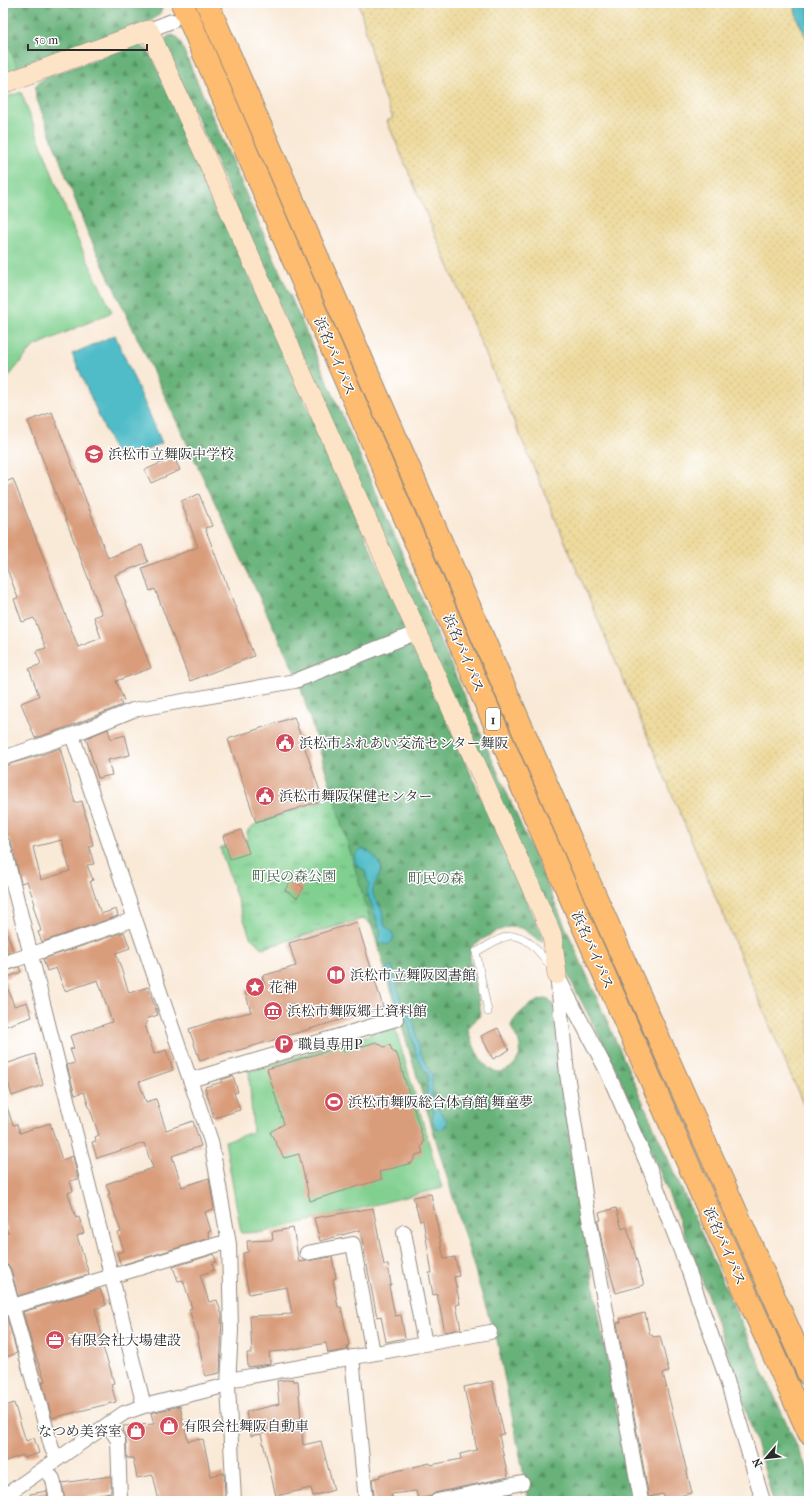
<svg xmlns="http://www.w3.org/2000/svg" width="812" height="1504" viewBox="0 0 812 1504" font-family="'IM FELL French Canon','Noto Serif JP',serif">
	<defs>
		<pattern id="forest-firs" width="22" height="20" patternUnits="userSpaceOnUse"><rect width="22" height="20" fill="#68b27a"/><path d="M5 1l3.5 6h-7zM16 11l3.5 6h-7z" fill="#569164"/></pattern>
		<pattern id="sand-dots" width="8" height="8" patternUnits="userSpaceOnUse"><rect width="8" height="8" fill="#eeda9e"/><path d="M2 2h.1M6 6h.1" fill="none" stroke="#cb8" stroke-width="1.8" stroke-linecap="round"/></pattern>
		<pattern id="park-tufts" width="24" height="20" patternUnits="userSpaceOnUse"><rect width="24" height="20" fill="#81d090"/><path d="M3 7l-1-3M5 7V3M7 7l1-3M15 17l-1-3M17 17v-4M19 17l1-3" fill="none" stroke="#6aa976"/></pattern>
	</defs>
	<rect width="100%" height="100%" fill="#fff"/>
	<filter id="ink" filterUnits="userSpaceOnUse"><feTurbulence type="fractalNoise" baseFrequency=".025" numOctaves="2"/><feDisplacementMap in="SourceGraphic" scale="8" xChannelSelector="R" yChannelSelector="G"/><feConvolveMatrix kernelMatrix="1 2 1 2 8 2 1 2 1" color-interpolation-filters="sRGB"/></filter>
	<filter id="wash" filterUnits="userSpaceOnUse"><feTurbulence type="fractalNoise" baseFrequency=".012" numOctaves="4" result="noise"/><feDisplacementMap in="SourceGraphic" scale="16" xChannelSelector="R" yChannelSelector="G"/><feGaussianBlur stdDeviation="0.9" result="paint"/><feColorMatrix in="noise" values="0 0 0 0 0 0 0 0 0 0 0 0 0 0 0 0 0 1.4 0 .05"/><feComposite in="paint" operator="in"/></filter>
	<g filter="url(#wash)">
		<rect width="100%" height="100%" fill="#f9e9d7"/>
		<path fill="url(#forest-firs)" stroke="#4a6e52" d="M3,3H162C164,12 157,17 150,21L3,75Z
			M172,35L177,37L180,42C388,520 594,999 809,1473V1501H773L766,1475L734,1371L698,1268L658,1167L615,1067L569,977L564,959L167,49L165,42L167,37Z
			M139,45L146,49L152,57L544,939L543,941L539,940L522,928L509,927L497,931L473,945L470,951V957L481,1013C478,1021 469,1023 468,1031C472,1043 479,1061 490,1069C504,1079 523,1061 520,1046C519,1039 513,1033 511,1026C515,1014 537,997 549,999L553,1005C570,1172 603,1336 633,1501H529L497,1340L493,1331L372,926L365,919H361L267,947C261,948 259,946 256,942L247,833L249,829L259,822L324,800L331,794V788L298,679L87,231L36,97L35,88L39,82L45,78L131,46Z"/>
		<path fill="url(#sand-dots)" stroke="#8c8264" d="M359,3H794L797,18L809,43V1118L387,121L393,118L379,85Z"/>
		<path fill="url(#park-tufts)" stroke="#567e5e" d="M3,30L18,70L3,75Z
			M331,788L372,926L365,919H361L262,948L250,937L220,848L247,839V833L249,829L259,822L324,800L331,794Z"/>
		<path fill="#81d090" stroke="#567e5e" d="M21,92L76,236L112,312L33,347L10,375L3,377V98Z
			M395,1027L442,1188L264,1232L241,1233L225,1141L253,1132L249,1071Z"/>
		<path fill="#4fbcc7" stroke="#3d7479" d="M794,3H809V43L797,18Z
			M115,335L162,443L119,462L72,354Z
			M362,849C373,852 377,860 382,869L373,889V894L382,910L383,918L385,926L391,931L394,937L393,940L388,945C382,943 380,943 378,937L381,933L367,892L369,886L365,871C355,865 349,857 362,849Z
			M392,966L402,1007L413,1020L420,1052L432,1075V1098L438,1109L447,1120L445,1127L440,1129L436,1128L432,1121L434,1111L427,1094L428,1075L417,1058L408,1021L398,1006L387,967Z"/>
		<g id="blocks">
			<path fill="#d99d7b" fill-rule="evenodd" d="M52,412L108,558L142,545L148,562L115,575L151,668L116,681L124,700L120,701L122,705L65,728L35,738L21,703L39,696L29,669L41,664L36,651L46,648L34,618L22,622L14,599L18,598L7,569L3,571V483L13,479L78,647L101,638L94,617L102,614L28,421Z
				M174,457L180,470L151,483L145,470Z
				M199,494L212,526L205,528L254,656L190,681L155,589L150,591L142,568L198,547L181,501Z
				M294,717L323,800L256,822L228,739Z
				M108,729L111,739L125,735L130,755L108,760L112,775L98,778L86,738Z
				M60,748L75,803L82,801L93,845L89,846L94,864L87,865L93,880L90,881L101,914L116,909L118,916L42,942L38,932L41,931L33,905L35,904L27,881L21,883L11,842L7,837L3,820V766L41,755ZM62,840L70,871L41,880L33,847Z
				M241,830L249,853L230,859L223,836Z
				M292,879L304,888L297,898L285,890Z
				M357,922L383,1007L250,1047L231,1052L230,1051L200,1061L189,1029L226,1017V1018L251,1012L245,991L265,985L262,976L296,966L289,943Z
				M3,927H5L13,951L3,955Z
				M124,932L130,948L116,953L129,993L148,987L158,1015L146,1019L147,1023L145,1024L154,1054L166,1050L173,1070L139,1082L146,1102L156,1099L166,1130L193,1121L201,1146L172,1156L182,1187L209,1178L214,1209L205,1212L211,1231L208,1232L210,1238L121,1265L117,1253L124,1251L118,1233L121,1232L108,1194H110L106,1184L153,1168L144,1143L97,1158L92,1142L96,1141L95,1137L99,1135L84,1092L75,1095L67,1065L75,1063L70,1049L74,1048L70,1036L112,1022L98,980L65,991L56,968L47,971L43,959Z
				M19,967L21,972L3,979V972Z
				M3,980H5L14,1006L27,1002L32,1017L3,1027Z
				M498,1028L509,1050L493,1059L481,1036Z
				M376,1042L384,1047L390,1045L392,1051L397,1054L424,1142L421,1147L423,1153L416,1155L412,1163L379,1172L382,1179L310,1201L299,1154L284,1158L270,1132L284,1124L267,1069L343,1046L344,1052Z
				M35,1054L43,1085L12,1096L3,1065Z
				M233,1076L238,1092L234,1093L240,1110L214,1118L205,1087L222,1082L221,1080Z
				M5,1101L13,1125L17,1124L20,1133L50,1123L62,1160L73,1156L78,1179L70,1181L73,1191L68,1193L76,1218L79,1217L84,1233L77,1236L89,1274L18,1296L11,1269L9,1266L3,1264V1234L8,1233L3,1218V1102Z
				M431,1194L444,1259L455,1257L459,1276L454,1277L460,1304L456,1305L461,1329L445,1332L437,1294L433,1295L429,1273H432L423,1220L420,1221L413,1197Z
				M373,1208L384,1265H388L391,1285L389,1286L395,1316L401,1315L405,1338L386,1342L381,1316L377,1317L360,1230L320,1241L314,1218Z
				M616,1208L622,1229L627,1227L644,1285L616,1293L603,1248L598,1221L601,1220L599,1213Z
				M293,1228L299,1262L332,1257L336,1278L333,1279L338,1307H341L349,1345L347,1346L348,1350L328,1353L326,1343L283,1351L269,1352L270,1364L248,1367L247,1353H252L250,1316L292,1314L287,1287L249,1294L243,1264V1253L248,1252L247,1241L273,1240L272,1232Z
				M214,1254L216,1262L212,1263L214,1270L200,1275L209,1302L217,1300L222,1315L220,1373L205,1376L197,1335L189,1309L192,1308L183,1280L178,1281L173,1267Z
				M100,1289L106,1305L95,1309L102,1335L99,1336L110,1368L114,1383L111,1384L116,1402L52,1418L42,1382L45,1381L33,1348L23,1312Z
				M645,1313L650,1335H652L653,1337L660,1336L669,1372L663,1373L692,1493L665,1499L663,1494L649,1497L617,1323L621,1322L620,1319Z
				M3,1317H7L17,1353L3,1358Z
				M293,1379V1381H298L303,1445L321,1441L334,1490L313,1496L311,1488L276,1496L261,1434L251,1436L246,1412L279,1404L277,1381Z
				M492,1381L504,1434L499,1435L508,1477L435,1493L431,1496L418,1499L416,1491L391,1494L393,1501H375L372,1479L380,1477V1475L430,1463L431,1465L461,1459L460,1454L477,1450L464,1387Z
				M14,1403L26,1441L34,1438L39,1453L24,1458L23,1455L3,1462V1407Z
				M180,1406L188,1441L198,1439V1440L203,1439L211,1476L224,1473L225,1499L215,1501H174L173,1498L159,1501L153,1475L137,1478L133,1458H127L126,1440L124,1434L123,1426L154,1424L151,1413Z
				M111,1476V1493L86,1497V1500L78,1501H65L62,1483Z
				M47,1491L48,1501H31L30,1494Z
				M512,1494L513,1501H496L495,1497Z"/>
		</g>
	</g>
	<g filter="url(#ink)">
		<use href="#blocks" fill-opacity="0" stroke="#928a81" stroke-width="1"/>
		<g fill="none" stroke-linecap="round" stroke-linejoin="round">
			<defs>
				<path id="lane" d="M488,1012L476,952C486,947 499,937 510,936C528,934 541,955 551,967"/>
				<path id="street" d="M149,30L172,21
					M72,735L211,1141L229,1244L231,1330L228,1385L234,1501
					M3,758L72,735L133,710L295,681L418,632
					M3,844L144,1406
					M3,964L135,919
					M557,975L607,1071L650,1170L689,1272L725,1374L763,1501
					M558,983L567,1074L587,1207L641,1501
					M190,1080L396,1019
					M404,1232L425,1344
					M307,1253L353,1244L373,1353
					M3,1272L52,1449L58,1459
					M3,1309L219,1244H229
					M352,1357L366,1501
					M229,1380L490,1332
					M108,1425L118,1440L120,1501
					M45,1468L53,1479L57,1501
					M3,1497L124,1413L144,1406L228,1385
					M437,1501L522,1483"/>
				<path id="secondary" d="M3,84L149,30L547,923L552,935L557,975"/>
				<path id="highway" d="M182,3C389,480 594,959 809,1433
					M207,3L589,882L809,1375"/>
			</defs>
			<use href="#lane" stroke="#928a81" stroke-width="8"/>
			<use href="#street" stroke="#928a81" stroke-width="16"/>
			<use href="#secondary" stroke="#928a81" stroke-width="20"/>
			<use href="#highway" stroke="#928a81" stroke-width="24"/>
			<use href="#lane" stroke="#fff" stroke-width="7"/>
			<use href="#street" stroke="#fff" stroke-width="14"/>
			<use href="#secondary" stroke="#fee4c6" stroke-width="19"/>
			<use href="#highway" stroke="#fdbc70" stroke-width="22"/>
		</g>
	</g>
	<defs>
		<symbol id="school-disc" viewBox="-11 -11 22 22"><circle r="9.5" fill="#d1495b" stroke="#fff"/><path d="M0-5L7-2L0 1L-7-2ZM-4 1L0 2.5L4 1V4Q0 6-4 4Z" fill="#fff"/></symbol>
		<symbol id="civic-disc" viewBox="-11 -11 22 22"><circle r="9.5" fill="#d1495b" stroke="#fff"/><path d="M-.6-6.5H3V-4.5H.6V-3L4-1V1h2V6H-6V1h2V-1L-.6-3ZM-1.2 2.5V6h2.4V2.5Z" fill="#fff"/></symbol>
		<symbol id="library-disc" viewBox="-11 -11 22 22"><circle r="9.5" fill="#d1495b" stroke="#fff"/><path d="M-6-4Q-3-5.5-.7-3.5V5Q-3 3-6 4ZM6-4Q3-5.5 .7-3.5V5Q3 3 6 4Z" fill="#fff"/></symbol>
		<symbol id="sight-disc" viewBox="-11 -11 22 22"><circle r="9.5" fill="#d1495b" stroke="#fff"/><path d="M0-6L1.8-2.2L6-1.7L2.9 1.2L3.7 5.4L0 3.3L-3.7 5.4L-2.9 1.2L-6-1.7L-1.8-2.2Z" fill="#fff"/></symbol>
		<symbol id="museum-disc" viewBox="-11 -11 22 22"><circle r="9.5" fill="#d1495b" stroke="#fff"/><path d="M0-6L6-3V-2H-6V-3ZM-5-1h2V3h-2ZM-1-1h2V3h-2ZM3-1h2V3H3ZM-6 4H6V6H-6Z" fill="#fff"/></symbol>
		<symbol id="parking-disc" viewBox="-11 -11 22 22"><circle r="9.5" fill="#d1495b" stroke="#fff"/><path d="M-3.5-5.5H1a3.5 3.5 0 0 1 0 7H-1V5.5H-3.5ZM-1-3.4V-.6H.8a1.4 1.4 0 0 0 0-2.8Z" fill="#fff"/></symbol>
		<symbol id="stadium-disc" viewBox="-11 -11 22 22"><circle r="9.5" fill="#d1495b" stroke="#fff"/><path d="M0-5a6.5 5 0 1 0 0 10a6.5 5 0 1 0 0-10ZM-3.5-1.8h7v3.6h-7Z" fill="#fff"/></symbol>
		<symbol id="office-disc" viewBox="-11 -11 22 22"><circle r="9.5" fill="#d1495b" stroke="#fff"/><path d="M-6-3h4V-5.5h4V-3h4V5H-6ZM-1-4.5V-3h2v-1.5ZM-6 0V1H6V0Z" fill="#fff"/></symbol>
		<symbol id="shop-disc" viewBox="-11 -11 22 22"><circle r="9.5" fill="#d1495b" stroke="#fff"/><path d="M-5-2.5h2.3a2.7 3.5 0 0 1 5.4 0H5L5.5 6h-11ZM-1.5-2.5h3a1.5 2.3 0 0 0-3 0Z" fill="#fff"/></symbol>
	</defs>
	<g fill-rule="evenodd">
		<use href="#school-disc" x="83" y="443" width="22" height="22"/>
		<use href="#civic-disc" x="274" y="732" width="22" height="22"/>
		<use href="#civic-disc" x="254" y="785" width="22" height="22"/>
		<use href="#library-disc" x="325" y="964" width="22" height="22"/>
		<use href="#sight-disc" x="244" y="976" width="22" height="22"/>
		<use href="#museum-disc" x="262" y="1000" width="22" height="22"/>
		<use href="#parking-disc" x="273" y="1033" width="22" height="22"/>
		<use href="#stadium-disc" x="323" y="1091" width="22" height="22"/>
		<use href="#office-disc" x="44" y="1329" width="22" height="22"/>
		<use href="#shop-disc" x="158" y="1415" width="22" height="22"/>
		<use href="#shop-disc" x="125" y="1420" width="22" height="22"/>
	</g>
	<g text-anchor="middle" stroke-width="3" stroke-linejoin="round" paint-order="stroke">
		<rect fill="#fff" stroke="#6b6b6b" stroke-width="1" x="486" y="708" width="14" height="22" rx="3"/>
		<g font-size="13" font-weight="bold" fill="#2b2b2b">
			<text x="493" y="724">1</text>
		</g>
		<g font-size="14" fill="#2b2b2b" stroke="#fff">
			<text transform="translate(335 356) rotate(67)" y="5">浜名バイパス</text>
			<text transform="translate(464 653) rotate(67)" y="5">浜名バイパス</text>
			<text transform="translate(593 950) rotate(66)" y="5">浜名バイパス</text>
			<text transform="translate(725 1246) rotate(66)" y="5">浜名バイパス</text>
		</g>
		<g font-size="14" fill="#2b2b2b" stroke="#fff" text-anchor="start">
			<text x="108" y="459">浜松市立舞阪中学校</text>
			<text x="299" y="748">浜松市ふれあい交流センター舞阪</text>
			<text x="279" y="801">浜松市舞阪保健センター</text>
			<text x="350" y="980">浜松市立舞阪図書館</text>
			<text x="269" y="992">花神</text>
			<text x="287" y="1016">浜松市舞阪郷土資料館</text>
			<text x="298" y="1049">職員専用P</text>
			<text x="348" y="1107">浜松市舞阪総合体育館 舞童夢</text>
			<text x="69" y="1345">有限会社大場建設</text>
			<text x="183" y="1431">有限会社舞阪自動車</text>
			<text x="122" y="1436" text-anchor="end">なつめ美容室</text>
		</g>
		<g font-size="14" fill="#455d49" stroke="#fff">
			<text x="294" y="881">町民の森公園</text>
			<text x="436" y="883">町民の森</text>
		</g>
	</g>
	<rect width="812" height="1504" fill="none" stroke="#fff" stroke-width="16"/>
	<g transform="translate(766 1458) rotate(242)" stroke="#ffffff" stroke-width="3" paint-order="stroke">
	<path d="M0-3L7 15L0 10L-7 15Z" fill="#2b2b2b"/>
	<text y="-6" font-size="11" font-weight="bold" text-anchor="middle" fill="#2b2b2b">N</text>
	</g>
	<path d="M28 44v6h119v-6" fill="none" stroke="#2b2b2b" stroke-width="2"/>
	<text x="34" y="44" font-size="12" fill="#2b2b2b" stroke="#ffffff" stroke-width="3" paint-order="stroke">50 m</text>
</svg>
